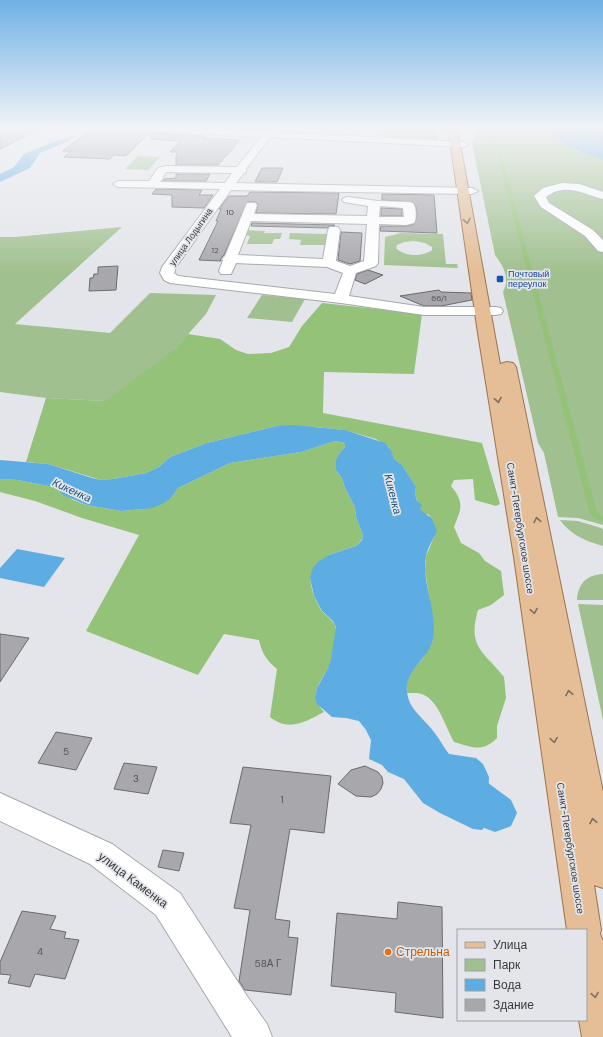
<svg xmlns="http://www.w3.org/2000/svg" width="603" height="1037" viewBox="0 0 603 1037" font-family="'DM Sans',sans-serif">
	<rect width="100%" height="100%" fill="#e3e5ea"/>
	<path fill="#a1c08f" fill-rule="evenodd" d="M386,127H437L438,140L381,136Z
		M474,127H555L550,134L569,147L603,160V525L578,518L558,517L544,453L538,443L503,292C510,278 504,267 495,255L472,143L476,138Z
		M138,156L160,157L148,170L125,169Z
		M122,227L15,324L110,333L150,293L216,295L206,314L175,349L209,369L105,401L46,398L0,392V237H15Z
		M247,230L265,231L264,233H282L280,239H274L272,244H247L250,236L245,235Z
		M290,233L327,234L325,245H300L301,240L289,239Z
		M401,233L443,234L446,264H457L458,268L384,265L385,237ZM414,241L425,243L432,247V250C423,257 404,257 396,248L397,245L404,242Z
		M262,295L305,299L292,322L247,318Z
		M560,520L578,521L601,528L603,529V546C585,541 571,535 560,520Z
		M603,574V600H577C578,583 587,575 603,574Z
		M578,604L603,605V720Z"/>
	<path fill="#94c278" d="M490,127H494L498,141L496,142L499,146L597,512L603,516V522L590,515Z
		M322,303L422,314L414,374L324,372L323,413L482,443L500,504L496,506L475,500L473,479L454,480L451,486C465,503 461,509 454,527L461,543L479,553L485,561L501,571L504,595L491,605L478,610C467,648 484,651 504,677L506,698L497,726V738C482,753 472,747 454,742C446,728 440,705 426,696C420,692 413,693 407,693V681L412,671L423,658L433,640V624L425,570L426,556L435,535L429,515L423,513L420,509L415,494L416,487L402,465L394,459L389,447L376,439L344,430L316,427L277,426L207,443L170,457L159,467L146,473L113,479L101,480L48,464L26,462L46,398L105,401L175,349L188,334L220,339L236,350L248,354L271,353L289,347L302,326Z
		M335,441L345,443V447L339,454L336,470L342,478L345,488L355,507L356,517L363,535L362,539L356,546L329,555L310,578C311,584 312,591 314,596C316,601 319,606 321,610C327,618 337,621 336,632C334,643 333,658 328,668C319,685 308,694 324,712C305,722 289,732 270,717L277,669C266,660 262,653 259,640L224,634L198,675L86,631L139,535L82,518L35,501L0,492V479L17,480L54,487L73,500L87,505L121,511L144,509L171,498L178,488L230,463L301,452Z"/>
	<path fill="#5dace2" d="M555,127H603V160L569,147L550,134Z
		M78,135L69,141L40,153L30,168L0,182V174L14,167L24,154L56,141Z
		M294,425L345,430L385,443L391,450L394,459L402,465L416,487L415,494L417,501L422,505L420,509L432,519L437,531C433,540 428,547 426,556C421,584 438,611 433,639C429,659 404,670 407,692C409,710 424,718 434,732C440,739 443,747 449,754L476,758L483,764L489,777L488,798L491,810L486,812L487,824L482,830L473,829L440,813L423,803L404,779L388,772L382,765L369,759L371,740L366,730L359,721L346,718L332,717L317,704L315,698L317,688L328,668L331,659L336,627L333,621L322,611L314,596L310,578L313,568L319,561L329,555L356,546L362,540L363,535L356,517L355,507L345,488L342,478L336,470V461L339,454L345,447V443L335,441L301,452L230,463L178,488L171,498L162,504L152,508L144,509L121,511L87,505L63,495L59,490L54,487L17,480L0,479V460L48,464L92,478L101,480L113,479L146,473L159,467L170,457L207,443L277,426Z
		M17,549L65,558L44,587L0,578V568Z"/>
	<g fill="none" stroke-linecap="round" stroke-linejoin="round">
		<path fill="#5dace2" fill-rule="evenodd" d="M457,766L472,771L511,800L517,813L511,826L495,832L479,826L442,797L436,784L442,771Z"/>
	</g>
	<path fill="#a7a7ac" stroke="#6a6b6f" d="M0,127L42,128L0,149Z
		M90,130L122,131L149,133L126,156L114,155L110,159L64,157L71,151H63Z
		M151,133L205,136L203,138L240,140L218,165H176V156L178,152H170L180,141L151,139Z
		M262,168H283L277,182H255Z
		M176,174H210L206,181H163L164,179L176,178Z
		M156,189L202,190L199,195H213L204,208L172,207V195L152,194Z
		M250,192L339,193L336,214L256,213L258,204L255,202H247L224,255L221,258V261L199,260L218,221H216L221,209H219L229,196H247Z
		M382,194L434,195L437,233L380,231L381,226H406L414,224L417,216L416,207L413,202L382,200Z
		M381,208L402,209V216H381Z
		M252,223L335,225L330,226L327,228L251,226Z
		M341,232L362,233L360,261L350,264L338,260Z
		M118,266L116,290L89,291L90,278H93L94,274H98V267Z
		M368,270L383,275L365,284L355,280L357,274Z
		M439,290L441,292L471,293L472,300L441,306H424L400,296Z
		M0,634L29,638L0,682Z
		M56,732L92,738L76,770L38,763Z
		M124,763L157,767L148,794L114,789Z
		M365,766L378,772L382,777L383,783L381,789L377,794L371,797L356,796L338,784L351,770Z
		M243,767L331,776L324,833L290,829L275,919L290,921L288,937L298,938L291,995L245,990L239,981L250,910L234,908L251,825L230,823Z
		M163,850L184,853L179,871L158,867Z
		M398,902L442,907L443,1018L395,1012L396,993L331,986L337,913L397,919Z
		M22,911L56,916L50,929L66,932L64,938L79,940L65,979L35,974L30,987L8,983L11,975L0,974V962Z"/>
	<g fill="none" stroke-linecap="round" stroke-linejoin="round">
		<defs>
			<path id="minor" d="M119,127H170L466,142L468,144L466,146L463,147L270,137L246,169V172L244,173L236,183L472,188L478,191L472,194L231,190L176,267L174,273L178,276L335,294L343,273L327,267L236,263L231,274H221L219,271L223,260L222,259L225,256L247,203H255L257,205L254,214L367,216L368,206L344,202L342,200L344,198L348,197L378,201L409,202L413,203C416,207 417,218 414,223L406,225L379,224L378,263L376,266L356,273L349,296L424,307H496L501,308L503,311L501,314L496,315H424L341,303L170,283L164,280L160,273L162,267L220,189L118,187L113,184L118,181H149L158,168L166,166L237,167L261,137L124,130ZM166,172L232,173L225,183L160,182ZM380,206L403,208L404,217H379ZM251,221L367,224L364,261L350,266L336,261L340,230L338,227H330L328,230L323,259L238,255Z
				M562,183L579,184L603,192V199C583,194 565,182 546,197L549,203L593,230L603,240V252L598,251L585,236L541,207L534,196L543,188Z
				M0,793L112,844L180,893L247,996L267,1024L272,1037H232L156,915L90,864L0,821Z"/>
			<path id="major" d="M448,127H457L500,364L507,362L513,363L516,367L603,792V888L594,885L601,930L600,934L603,941V1037H582L579,1020H586V930H567L514,557L478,333Z"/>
		</defs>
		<use href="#minor" stroke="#a5a8ac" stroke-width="2"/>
		<use href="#major" stroke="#9d744a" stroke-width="2"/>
		<use href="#minor" fill="#fff" fill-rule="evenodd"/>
		<use href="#major" fill="#e5be97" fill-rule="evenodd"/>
	</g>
	<defs><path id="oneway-chevron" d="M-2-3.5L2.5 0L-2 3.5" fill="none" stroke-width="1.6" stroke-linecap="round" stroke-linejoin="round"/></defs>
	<g stroke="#7e6f60">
		<use href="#oneway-chevron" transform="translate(467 221) rotate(79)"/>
		<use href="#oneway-chevron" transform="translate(498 400) rotate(79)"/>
		<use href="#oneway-chevron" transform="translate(537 520) rotate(-101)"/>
		<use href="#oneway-chevron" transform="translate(534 611) rotate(81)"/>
		<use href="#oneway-chevron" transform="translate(569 693) rotate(-101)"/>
		<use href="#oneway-chevron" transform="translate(554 740) rotate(81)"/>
		<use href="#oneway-chevron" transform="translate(593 821) rotate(-101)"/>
		<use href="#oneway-chevron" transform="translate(595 995) rotate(81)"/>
	</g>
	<linearGradient id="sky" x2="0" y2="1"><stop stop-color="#70b1e6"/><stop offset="0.47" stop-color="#f2f3f6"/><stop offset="1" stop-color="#f2f3f6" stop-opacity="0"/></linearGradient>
	<rect width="603" height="272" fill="url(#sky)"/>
	<rect fill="#1a4fb4" stroke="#e3e5ea" stroke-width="1.5" x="496" y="275" width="8" height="8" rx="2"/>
	<circle fill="#e8710a" stroke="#e3e5ea" stroke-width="1.5" cx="388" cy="952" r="4"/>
	<g text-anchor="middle" stroke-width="3.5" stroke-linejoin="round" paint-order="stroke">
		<g font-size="8" fill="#545558">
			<text x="230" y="215">10</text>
			<text x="215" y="253">12</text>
			<text x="439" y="301">66/1</text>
		</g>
		<g font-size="9" fill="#393a3c" stroke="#e3e5ea">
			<text transform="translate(191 237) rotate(-55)" y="3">улица Лодыгина</text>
		</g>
		<g font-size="9" fill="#164399" stroke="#e3e5ea" text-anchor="start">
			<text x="508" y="277">Почтовый<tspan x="508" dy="10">переулок</tspan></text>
		</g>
		<g font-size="10" fill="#393a3c" stroke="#e3e5ea">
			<text transform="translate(521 528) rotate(81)" y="4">Санкт-Петербургское шоссе</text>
			<text transform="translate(571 848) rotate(81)" y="4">Санкт-Петербургское шоссе</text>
		</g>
		<g font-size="10" fill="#545558">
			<text x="66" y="755">5</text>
			<text x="136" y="782">3</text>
			<text x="282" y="803">1</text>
			<text x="40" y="955">4</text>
			<text x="268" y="967">58А Г</text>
		</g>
		<g font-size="11" font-style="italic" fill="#1a5479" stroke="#e3e5ea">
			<text transform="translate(72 490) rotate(25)" y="4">Кикенка</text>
			<text transform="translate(393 494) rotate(76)" y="4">Кикенка</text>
		</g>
		<g font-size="12" fill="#393a3c" stroke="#e3e5ea">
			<text transform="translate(133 880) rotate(37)" y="4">улица Каменка</text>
		</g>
		<g font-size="12" fill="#c56008" stroke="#e3e5ea" text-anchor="start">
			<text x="396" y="956">Стрельна</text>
		</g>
	</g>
	<rect x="457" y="929" width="130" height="92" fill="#e3e5ea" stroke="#9fa1a4"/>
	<rect x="465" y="942" width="20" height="6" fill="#e5be97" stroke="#9fa1a4"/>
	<text x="493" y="949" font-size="12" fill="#393a3c">Улица</text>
	<rect x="465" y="959" width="20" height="12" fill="#a1c08f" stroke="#9fa1a4"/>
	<text x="493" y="969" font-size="12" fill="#393a3c">Парк</text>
	<rect x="465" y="979" width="20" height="12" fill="#5dace2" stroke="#9fa1a4"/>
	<text x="493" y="989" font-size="12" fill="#393a3c">Вода</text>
	<rect x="465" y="999" width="20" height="12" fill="#a7a7ac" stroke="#9fa1a4"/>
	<text x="493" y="1009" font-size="12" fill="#393a3c">Здание</text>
</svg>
